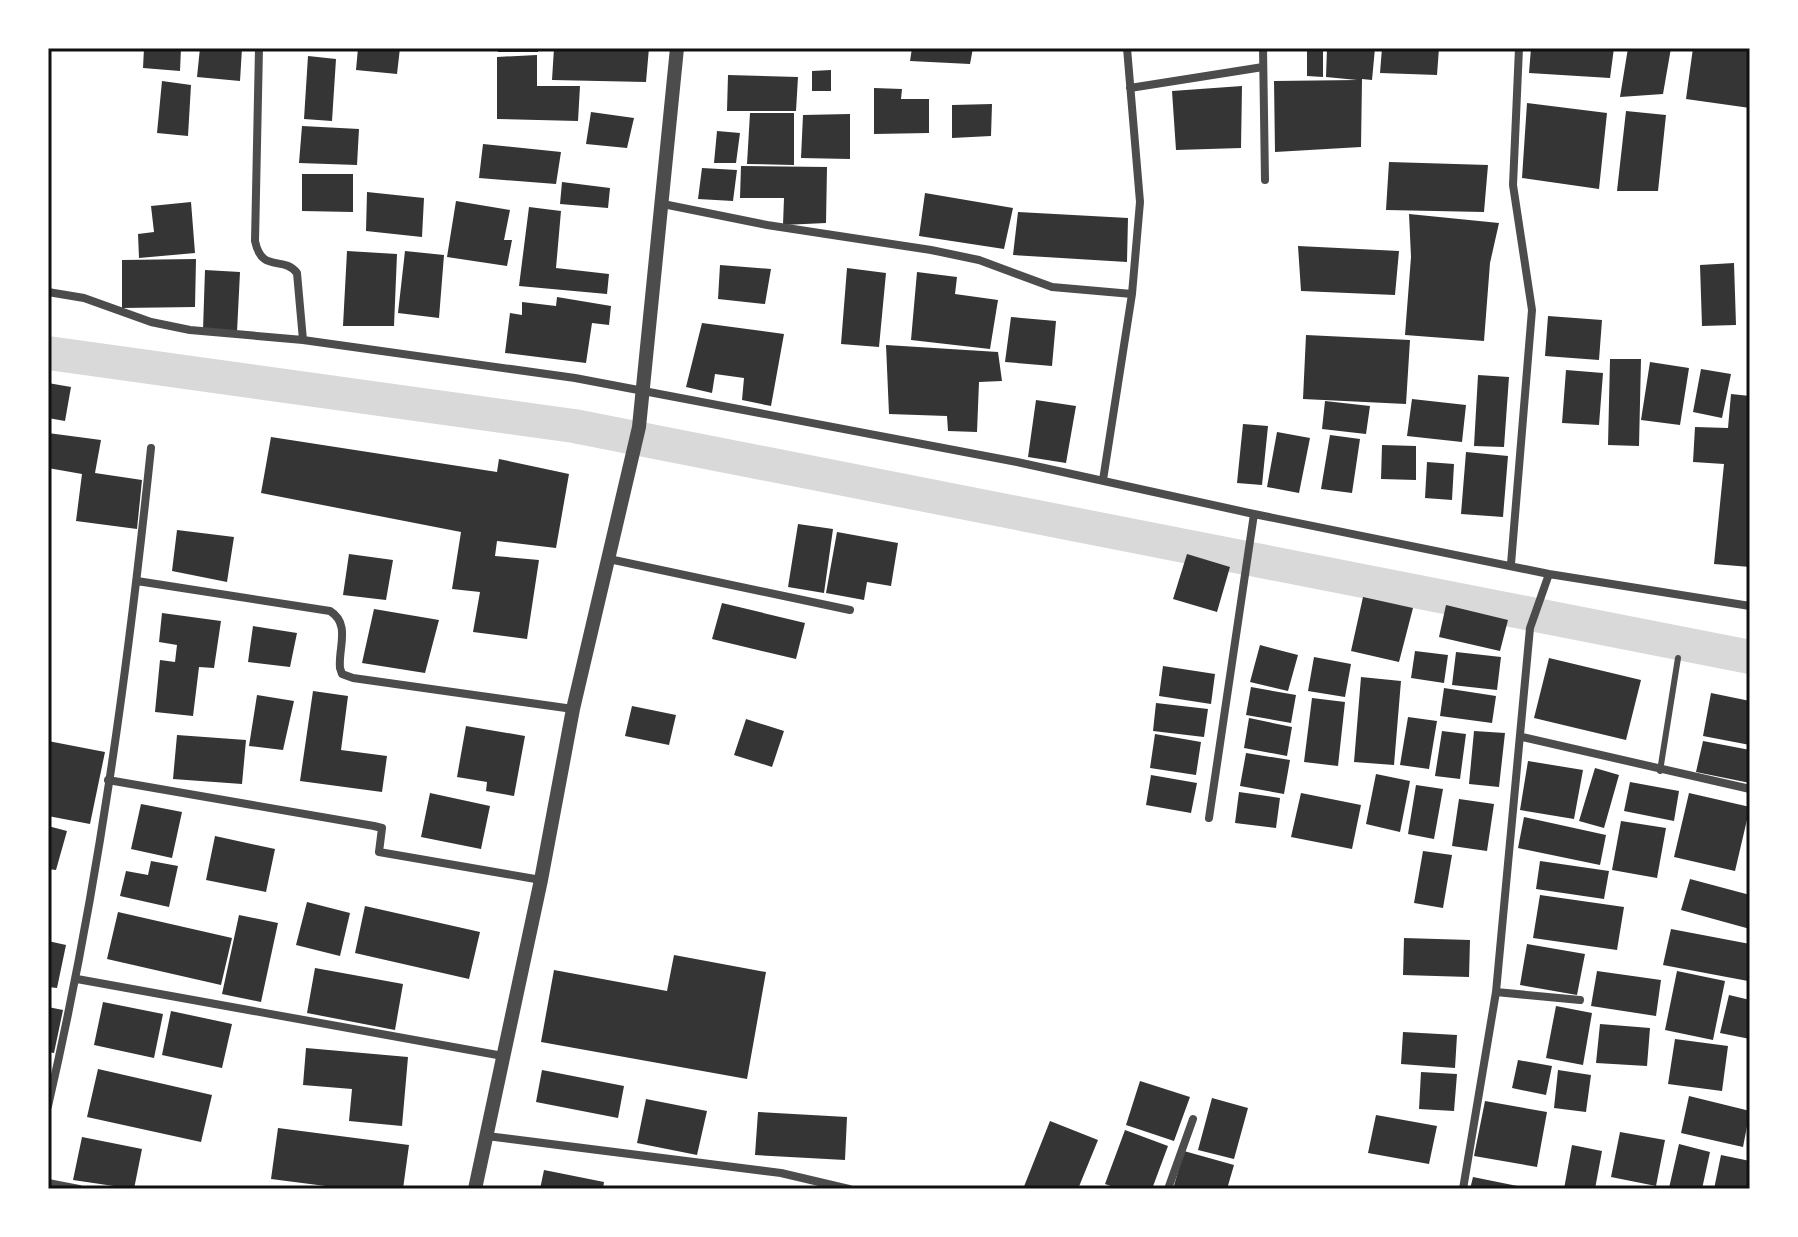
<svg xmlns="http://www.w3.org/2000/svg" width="1798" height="1237" viewBox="0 0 1798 1237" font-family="Arial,sans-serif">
	<rect width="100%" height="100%" fill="#fff"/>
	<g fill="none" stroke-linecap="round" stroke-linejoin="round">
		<path stroke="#d9d9d9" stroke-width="34" d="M48,353L574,426L1750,657"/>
	</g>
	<path fill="#353535" d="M144,48H181L180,71L143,68Z
		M200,48H242L240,81L197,77Z
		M358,48H400L397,74L356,70Z
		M497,48H538V52H498Z
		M554,48H649L646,82L552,80Z
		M735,48H793V51H735Z
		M912,48H973L970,64L910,61Z
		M1307,48H1323V77L1307,76Z
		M1327,48H1375L1372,80L1362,79L1361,147L1275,152L1274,81L1357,80L1326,77Z
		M1382,48H1439L1437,75L1380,73Z
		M1531,48H1614L1610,78L1529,73Z
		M1628,48H1671L1663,94L1620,97Z
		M1693,48H1750V108L1686,99Z
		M537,55V86H580L578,121L497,119V57Z
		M308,56L336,59L332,121L304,119Z
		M831,70V91H812V71Z
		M728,75L798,77L796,111H727Z
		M162,81L191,85L188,136L157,133Z
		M1242,86L1241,148L1176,150L1172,91Z
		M874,88L902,89L901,99H929V133L874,134Z
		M1527,103L1607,113L1599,189L1522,178Z
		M992,104L991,136L952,138V105Z
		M1626,111L1666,115L1658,191H1617Z
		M591,112L634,118L627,148L586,144Z
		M750,113H794V165L747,164Z
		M850,114V159L801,158L803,115Z
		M302,126L359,129L357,165L299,163Z
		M717,131L740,133L736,163H714Z
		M483,144L561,152L556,184L479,178Z
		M1389,162L1488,165L1484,212L1386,210Z
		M741,166L827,167L826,223L783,225L784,198H740Z
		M702,168L737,170L733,201L698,199Z
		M302,174H353V212L302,211Z
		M562,182L610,188L608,208L560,204Z
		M367,192L424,198L422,237L366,231Z
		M925,193L1013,208L1004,249L919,236Z
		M456,201L510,210L504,240H512L507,266L447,257Z
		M191,202L195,253L139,258L138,234L154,232L151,206Z
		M529,207L561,211L556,268L609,274L607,294L519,286Z
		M1018,212L1128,218L1127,262L1013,255Z
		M1409,214L1499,223L1490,263L1484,341L1405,335L1411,257Z
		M1298,246L1399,251L1395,295L1301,291Z
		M347,251L397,254L394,326H343Z
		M405,251L444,255L439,318L398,313Z
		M196,259L195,307L122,308V260Z
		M1734,263L1736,325L1702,326L1700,265Z
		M720,265L771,269L765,304L718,299Z
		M847,268L886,273L879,347L841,344Z
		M205,270L240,272L237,332L203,330Z
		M917,272L957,277L955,294L998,300L990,349L911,340Z
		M557,297L611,306L609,325L592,323L586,363L505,353L510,313L522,315V302L556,306Z
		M1548,316L1602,320L1599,360L1545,356Z
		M1011,317L1056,321L1052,366L1005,362Z
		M702,323L784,334L771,406L742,400L744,378L715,374L712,393L686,387Z
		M1306,335L1410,340L1406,404L1303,399Z
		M886,345L998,352L1002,381L979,382L977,432L948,431L947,416L889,414Z
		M1610,359H1641L1639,446L1608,445Z
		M1650,362L1689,368L1680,425L1641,420Z
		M1701,369L1731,374L1722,418L1693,412Z
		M1566,370L1603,373L1599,425L1562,423Z
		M1478,375L1509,377L1504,447L1474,446Z
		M48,383L71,387L65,421L48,418Z
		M1731,394L1750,396V567L1714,564L1724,464L1693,462L1695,427L1728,428Z
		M1412,399L1466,405L1462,442L1407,436Z
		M1036,400L1076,406L1066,463L1028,457Z
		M1325,401L1370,406L1366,434L1322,429Z
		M1243,424L1268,426L1262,485L1237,483Z
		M1277,432L1310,438L1299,493L1267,487Z
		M48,433L101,440L95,473L142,480L137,529L76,521L82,474L48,468Z
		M1330,435L1360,439L1352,493L1321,489Z
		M271,437L497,472L499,459L569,474L556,548L497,541L495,556L539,560L527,639L473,632L480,592L452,589L461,532L261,493Z
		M1382,445L1416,446V480L1381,479Z
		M1466,452L1508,456L1503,517L1461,514Z
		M1427,462L1454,464L1452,500L1425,498Z
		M798,524L833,529L824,593L788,587Z
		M177,530L234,537L227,582L172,571Z
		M837,532L898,543L891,586L867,582L864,600L826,593Z
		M349,554L393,560L386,600L343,595Z
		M1187,554L1230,567L1217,612L1173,599Z
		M1363,597L1413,608L1399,662L1351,651Z
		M722,603L805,623L796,659L712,639Z
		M1446,605L1508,620L1500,651L1439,637Z
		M374,609L439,620L425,673L362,663Z
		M162,613L221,621L214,668L199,667L193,716L155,712L160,660L175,662L177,645L159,642Z
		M253,626L297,633L290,667L248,662Z
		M1260,645L1298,655L1288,691L1250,682Z
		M1415,651L1448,655L1444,683L1411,678Z
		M1456,652L1501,657L1497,690L1452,685Z
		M1314,657L1351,664L1345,697L1308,691Z
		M1549,658L1641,680L1626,740L1534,718Z
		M1163,666L1215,674L1211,704L1159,696Z
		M1361,677L1401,681L1394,765L1354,762Z
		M1251,687L1296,695L1291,723L1246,715Z
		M1444,688L1496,696L1492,723L1440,716Z
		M313,691L348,696L341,750L387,756L382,792L300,781Z
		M1711,693L1750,701V745L1703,736Z
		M257,695L294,701L283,750L249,746Z
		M1312,698L1345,702L1338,766L1304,762Z
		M1156,703L1208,709L1204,737L1153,731Z
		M632,706L676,715L669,745L625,736Z
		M1408,717L1437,721L1429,769L1400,765Z
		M1249,718L1292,727L1287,756L1244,748Z
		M746,719L784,731L772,767L734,755Z
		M466,726L525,736L514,796L486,791L487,782L457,777Z
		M1442,731L1466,734L1460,779L1435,776Z
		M1474,731L1505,733L1499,787L1469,784Z
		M1155,734L1201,742L1196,775L1150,768Z
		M177,735L246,740L242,784L173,779Z
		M48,741L105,752L90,824L48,816Z
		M1703,741L1750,750V783L1696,772Z
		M1246,753L1290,760L1284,794L1240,786Z
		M1528,761L1583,770L1574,819L1520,810Z
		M1595,768L1619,775L1604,828L1579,821Z
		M1376,774L1410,781L1400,832L1366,824Z
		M1151,775L1197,783L1191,813L1146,805Z
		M1630,782L1679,791L1674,821L1624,811Z
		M1416,785L1443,789L1434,839L1408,834Z
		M1239,792L1280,798L1276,828L1235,823Z
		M430,793L490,806L481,849L421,837Z
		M1301,793L1361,805L1352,849L1291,837Z
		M1689,793L1750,807L1735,871L1674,857Z
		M1459,799L1494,804L1487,851L1452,846Z
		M141,804L182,812L172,858L131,849Z
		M1524,817L1606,835L1600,865L1518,848Z
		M1621,821L1666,828L1657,878L1612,870Z
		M48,826L67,831L56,870L48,869Z
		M215,836L275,849L266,892L206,880Z
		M1423,851L1452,855L1443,908L1414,903Z
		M151,861L178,866L169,907L120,896L126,871L148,875Z
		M1540,861L1609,871L1604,899L1536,889Z
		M1690,879L1750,895V929L1681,910Z
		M1540,895L1624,907L1617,950L1533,938Z
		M307,902L350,913L340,956L296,945Z
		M365,906L480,932L469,979L355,953Z
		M118,912L232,938L221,985L107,959Z
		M239,915L278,923L261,1002L222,994Z
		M1671,929L1750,944L1748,981L1663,965Z
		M1404,938L1470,940L1469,977L1403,975Z
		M48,941L66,945L57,988L48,987Z
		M1527,944L1585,954L1577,995L1520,985Z
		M674,955L766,972L747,1079L541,1042L554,970L667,991Z
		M315,968L403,984L395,1030L307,1013Z
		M1597,971L1661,980L1656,1016L1591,1006Z
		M1677,971L1725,981L1713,1040L1665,1030Z
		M1729,995L1750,1000V1039L1720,1033Z
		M103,1002L163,1014L154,1058L94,1045Z
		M1556,1006L1592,1013L1583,1065L1546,1058Z
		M48,1007L63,1010L54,1053L48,1052Z
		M171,1011L232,1024L222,1068L162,1055Z
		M1600,1024L1650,1028L1647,1066L1596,1063Z
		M1403,1032L1457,1035L1455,1068L1401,1064Z
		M1675,1039L1728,1046L1722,1091L1668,1084Z
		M306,1048L408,1057L402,1126L349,1121L352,1089L303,1085Z
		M1518,1060L1552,1066L1546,1095L1512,1088Z
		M98,1069L212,1095L201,1142L87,1117Z
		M542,1070L624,1086L618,1118L536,1102Z
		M1558,1070L1591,1075L1586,1112L1554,1108Z
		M1421,1072L1457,1074L1454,1111L1419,1109Z
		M1140,1081L1190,1097L1174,1141L1126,1125Z
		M1689,1096L1750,1111L1743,1147L1681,1133Z
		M1212,1098L1248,1108L1234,1159L1198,1150Z
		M646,1099L707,1111L697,1155L637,1143Z
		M1485,1101L1547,1112L1537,1167L1474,1156Z
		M758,1112L847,1117L845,1160L755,1155Z
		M1376,1115L1437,1126L1429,1164L1368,1153Z
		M1050,1121L1098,1140L1078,1189H1023Z
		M278,1128L409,1145L403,1189H349L271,1179Z
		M1125,1130L1168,1146L1152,1189H1119L1105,1184Z
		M1620,1132L1665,1140L1656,1186L1611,1177Z
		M82,1137L142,1149L134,1189L73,1180Z
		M1679,1144L1710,1152L1702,1189L1669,1188Z
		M1572,1145L1602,1151L1595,1189H1564Z
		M1184,1151L1234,1165L1227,1189H1173Z
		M1721,1155L1750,1161V1189H1714Z
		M544,1170L604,1182L603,1189H540Z
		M1473,1177L1527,1188V1189H1470Z"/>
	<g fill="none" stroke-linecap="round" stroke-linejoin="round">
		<path stroke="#4c4c4c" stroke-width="6" d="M1660,771L1678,658"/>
		<path stroke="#4c4c4c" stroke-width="8" d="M259,48L255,241C262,274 283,255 297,273L303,340
			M1263,48L1265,180
			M1130,88L1263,67
			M663,204L767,225L931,250L979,260L1052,287L1132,294
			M48,292L84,298L151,322L190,330L303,340L575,378L1017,462L1254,514L1549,574L1750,606
			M1103,480L1132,294L1140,202L1127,48
			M609,559L850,610
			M1511,564L1532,310L1513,185L1519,48
			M137,581L330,611C351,624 338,648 340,668L342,674L353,678L573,709
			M1522,737L1750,789
			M108,780L374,826L382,828L379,852L541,880
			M1209,818L1254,514
			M77,979L503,1056
			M1496,992L1580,1000
			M48,1106C98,890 128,669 151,448
			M487,1136L781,1173L849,1189
			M48,1183L79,1189
			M1168,1189L1193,1119
			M1463,1189L1496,992L1530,628L1549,574"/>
		<path stroke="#4c4c4c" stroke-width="14" d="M475,1189L541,880L573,709L639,427L677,48"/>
	</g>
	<rect width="1798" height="1237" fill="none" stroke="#ffffff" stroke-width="100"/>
	<rect x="50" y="50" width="1698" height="1137" fill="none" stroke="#111" stroke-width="3"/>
</svg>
